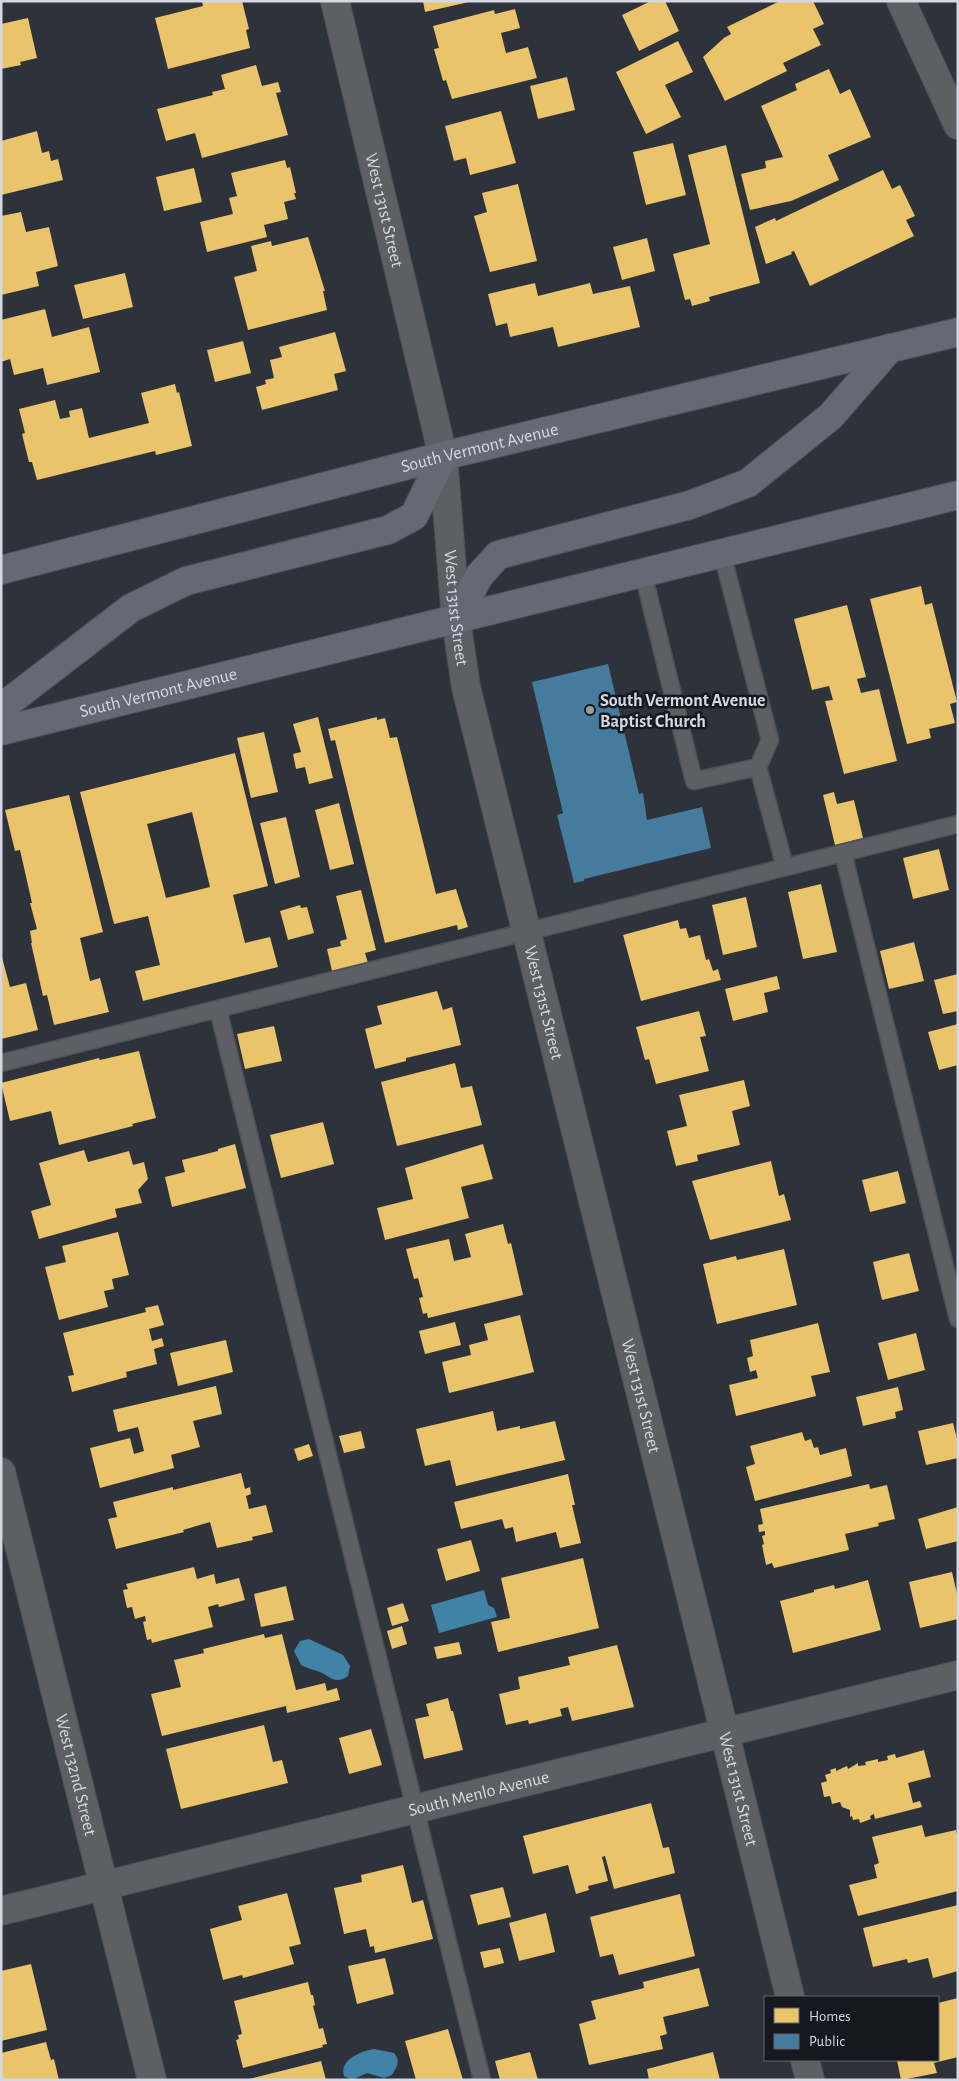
<svg xmlns="http://www.w3.org/2000/svg" width="959" height="2081" viewBox="0 0 959 2081" font-family="'Alegreya Sans',sans-serif">
	<rect width="100%" height="100%" fill="#2e323a"/>
	<path fill="#4083a6" d="M484,1590L488,1605L494,1608L497,1617L439,1633L431,1605Z
		M309,1639L343,1655L350,1666L348,1676C334,1686 330,1675 317,1671C311,1669 307,1668 301,1665L294,1651L300,1641Z
		M374,2049L394,2053C401,2062 397,2066 392,2075L384,2078L367,2073L352,2080L344,2076C339,2060 361,2051 374,2049Z"/>
	<path fill="#e9c46a" fill-rule="evenodd" d="M202,1H242L249,29L246,30L250,48L168,69L155,18L203,6Z
		M423,1H469V2L425,12Z
		M651,1H665L679,31L639,51L622,15Z
		M780,1H813L824,24L813,29L821,45L783,63L787,71L725,101L703,57L724,38L731,34L727,27Z
		M515,9L520,28L501,33L506,53L528,47L537,78L452,99L446,80L443,81L434,49L439,48L433,26L494,10L495,14Z
		M28,18L37,58L20,62L21,65L1,69V24Z
		M678,41L693,72L665,85L681,117L646,134L616,72Z
		M256,65L262,86L278,82L281,92L276,93L288,135L202,158L195,133L166,141L157,109L213,95L212,92L225,89L221,75Z
		M829,69L840,94L850,89L871,137L828,155L839,180L791,201L750,210L741,174L766,168L765,161L783,157L761,106L797,90L795,84Z
		M567,77L575,110L538,119L530,86Z
		M501,111L516,163L470,175L466,158L454,161L445,126Z
		M37,131L42,153L49,151L51,161L58,159L63,180L1,195V141Z
		M673,143L686,195L646,205L633,152Z
		M726,145L760,283L709,297L710,301L692,306L690,299L685,300L673,254L710,244L688,155Z
		M285,160L287,168L290,167L296,193H294L296,199L284,202L288,219L264,225L267,237L207,252L200,222L233,214L229,198L237,196L231,173Z
		M194,168L202,202L164,211L156,177Z
		M883,170L892,189L900,185L915,216L906,220L914,236L810,286L794,251L791,252L792,254L766,264L755,227L775,218L776,221Z
		M518,184L537,261L490,272L474,216L487,212L482,193Z
		M21,212L26,232L49,227L58,266L36,272L39,286L1,295V216Z
		M308,237L325,291H323L327,310L248,330L234,277L257,271L251,246L271,241L272,246Z
		M647,238L655,271L622,280L613,247Z
		M125,273L133,307L83,319L74,285Z
		M535,283L538,296L590,283L593,294L630,286L640,327L558,347L553,327L510,337L507,323L496,326L488,294Z
		M45,309L52,337L89,327L100,372L47,385L43,368L14,375L10,359L1,362V320Z
		M335,332L346,371L334,374L338,390L262,410L256,387L266,384L265,380L274,378L270,360L282,357L279,347Z
		M243,341L251,373L215,382L207,350Z
		M175,384L177,393L179,392L192,446L156,455L155,451L37,480L32,462H29L22,434L25,433L19,409L55,400L60,419L70,417L69,411L82,408L89,438L149,423L141,393Z
		M921,586L925,605L932,603L957,702L950,704L955,723L929,729L931,738L907,744L870,599Z
		M847,605L866,677L857,679L861,693L879,689L897,761L844,774L825,701L833,700L829,686L812,690L794,619Z
		M318,717L333,778L309,784L305,767L296,769L293,754L301,752L293,724Z
		M377,717V720L385,718L390,738L397,737L436,894L456,889L468,927L458,930L457,925L385,943L335,740L331,741L328,729Z
		M264,732L278,792L251,798L237,738Z
		M235,753L268,886L233,895L245,943L270,937L278,967L143,1001L135,971L160,965L148,916L114,924L80,792ZM192,812L210,887L166,898L147,824Z
		M834,792L837,804L854,800L863,838L835,845L823,795Z
		M69,795L103,932L80,938L90,981L100,978L109,1012L54,1025L47,995L43,996L31,943H32L30,931L37,929L30,903H32L20,850L15,851L5,810Z
		M339,803L354,864L330,870L315,810Z
		M286,817L300,877L275,884L260,823Z
		M939,849L949,890L913,899L903,858Z
		M821,884L837,952L803,959L788,892Z
		M361,890L376,950L365,953L368,963L332,971L327,949L341,946L340,941L347,939L336,896Z
		M746,897L757,947L723,955L712,905Z
		M300,905L301,908L307,907L314,933L288,940L280,911Z
		M678,920L680,929L686,928L689,938L700,935L706,960L709,959L713,971L718,969L721,980L641,1001L623,935Z
		M914,942L924,981L889,989L880,951Z
		M1,954L10,987L26,983L38,1030L1,1039Z
		M958,974V1011L943,1014L934,980Z
		M777,976L780,989L764,993L768,1012L733,1021L725,989Z
		M437,991L443,1010L452,1007L461,1045L406,1058V1061L375,1069L365,1029L382,1024L377,1006Z
		M699,1011L706,1036L700,1037L709,1071L656,1084L649,1059L645,1060L636,1027Z
		M958,1024V1065L939,1070L928,1032Z
		M274,1026L282,1061L245,1069L237,1034Z
		M139,1051L156,1118L132,1124L133,1126L59,1145L51,1111L10,1121L1,1083L99,1058L100,1060Z
		M455,1063L461,1088L472,1086L482,1125L397,1146L381,1082Z
		M744,1080L750,1106L732,1111L740,1145L697,1155L698,1161L676,1166L667,1131L687,1126L679,1095Z
		M323,1122L334,1164L281,1178L270,1135Z
		M235,1144L246,1188L172,1207L165,1177L185,1172L182,1160L218,1151V1149Z
		M483,1144L493,1179L461,1187L469,1218L385,1240L377,1208L413,1199L405,1168Z
		M84,1150L88,1162L129,1151L133,1165L144,1162L148,1179L138,1190L142,1203L115,1209L117,1217L39,1239L31,1211L51,1205L39,1163Z
		M771,1161L779,1196L784,1194L791,1220L710,1240L692,1181Z
		M898,1171L906,1203L870,1212L862,1180Z
		M503,1224L508,1244L511,1243L523,1295L428,1318L427,1313L423,1314L419,1298L423,1297L418,1278L414,1279L406,1249L449,1239L454,1261L471,1257L465,1234Z
		M118,1232L129,1275L112,1279L114,1289L104,1291L108,1307L59,1320L45,1267L66,1262L62,1246Z
		M784,1249L797,1305L717,1324L703,1264L736,1256L737,1260Z
		M909,1253L919,1291L882,1300L873,1262Z
		M158,1305L164,1325L149,1329L152,1341L162,1338L164,1346L154,1349L157,1364L126,1372L127,1377L72,1392L68,1376L74,1375L63,1333L146,1312L145,1308Z
		M520,1315L534,1372L449,1393L442,1362L471,1355L469,1345L488,1340L484,1324Z
		M455,1322L461,1345L425,1354L419,1331Z
		M818,1323L830,1372L811,1376L816,1396L736,1416L729,1385L758,1378L756,1370L750,1372L747,1358L753,1356L750,1340Z
		M916,1333L925,1370L888,1380L878,1343Z
		M226,1340L233,1372L178,1386L170,1353Z
		M216,1386L222,1414L193,1421L200,1447L171,1455L174,1468L100,1488L90,1448L130,1438L134,1454L144,1451L138,1427L118,1432L113,1410Z
		M898,1387L903,1410L895,1412L896,1418L863,1426L856,1397Z
		M493,1411L497,1431L520,1426V1429L555,1421L565,1460L456,1486L450,1460L425,1466L416,1429Z
		M953,1423L958,1443V1458L926,1465L918,1431Z
		M361,1431L365,1448L344,1453L339,1436Z
		M802,1432L805,1441L811,1439L814,1448L818,1447L820,1455L846,1448L852,1476L755,1501L746,1467L755,1464L750,1446Z
		M309,1444L313,1456L298,1461L294,1449Z
		M241,1473L245,1489L250,1487L251,1494L246,1496L249,1509L266,1505L273,1532L252,1537L253,1540L217,1548L210,1522L183,1530L184,1532L116,1549L108,1519L117,1517L113,1502L173,1487V1490Z
		M568,1474L575,1505H572L581,1543L560,1548L556,1532L516,1542L513,1527L505,1529L502,1519L461,1529L454,1502Z
		M869,1484L870,1489L887,1485L895,1519L878,1523L879,1526L845,1534L849,1550L774,1568L772,1563L766,1565L762,1545L764,1544L762,1536L765,1535V1531L759,1532L758,1525L763,1524L760,1509Z
		M958,1507V1541L926,1549L918,1519Z
		M471,1540L480,1571L446,1581L437,1549Z
		M583,1558L599,1628L498,1652L491,1622L510,1618L501,1578Z
		M194,1567L197,1579L214,1574L216,1584L239,1578L245,1600L219,1607L218,1604L208,1607L213,1627L152,1643L151,1639L147,1640L143,1622L146,1621L145,1616L135,1619L132,1607L127,1608L123,1590L128,1589L126,1584Z
		M952,1572L958,1598V1619L920,1628L909,1582Z
		M868,1580L881,1630L793,1653L780,1601L814,1592V1590L834,1585L835,1589Z
		M286,1586L294,1620L261,1627L254,1594Z
		M403,1603L409,1621L392,1626L387,1608Z
		M402,1626L407,1644L392,1649L387,1631Z
		M264,1634L265,1638L282,1634L296,1690L325,1683L327,1691L337,1688L340,1700L287,1713L286,1706L162,1736L151,1694L181,1687L174,1660L204,1653L203,1649Z
		M459,1642L462,1654L437,1659L434,1647Z
		M617,1645L634,1707L572,1721L568,1707L560,1709L562,1716L529,1724L528,1720L506,1725L499,1694L520,1689L518,1677L570,1665L568,1657Z
		M448,1698L451,1711H453L463,1750L424,1759L415,1719L429,1716L426,1704Z
		M264,1725L273,1762L282,1760L288,1783L181,1809L166,1749Z
		M371,1729L382,1765L349,1774L339,1738Z
		M924,1750L931,1777L908,1783L913,1803L920,1801L922,1807L875,1819L874,1814L870,1816L871,1819L860,1823L859,1819L853,1820L852,1816L850,1817V1810L842,1807L840,1802L832,1804L830,1796L824,1797L821,1783L827,1781L825,1775L831,1773L830,1770L836,1768V1771L847,1766L848,1769L858,1763V1766L866,1765L865,1762L878,1759V1762L888,1760L887,1756L895,1754L896,1758Z
		M651,1803L663,1848L669,1847L675,1873L614,1889L605,1856L602,1857L608,1881L588,1886L589,1890L576,1894L568,1865L533,1874L523,1836Z
		M922,1825L925,1837L956,1830L958,1839V1891L858,1916L849,1885L877,1878L874,1865L879,1863L872,1837Z
		M403,1865L412,1903L423,1900L433,1939L375,1953L374,1946L370,1947L366,1929L344,1934L334,1888L362,1882L361,1875Z
		M503,1887L511,1917L478,1925L470,1895Z
		M287,1893L301,1944L289,1947L294,1964L243,1978L242,1975L223,1980L210,1929L242,1920L238,1906Z
		M680,1894L695,1956L619,1975L613,1954L600,1957L590,1917Z
		M958,1905V1971L933,1978L928,1958L908,1963L907,1959L873,1967L863,1928Z
		M546,1913L555,1952L519,1961L509,1923Z
		M500,1948L504,1963L484,1968L480,1952Z
		M385,1958L394,1994L357,2004L348,1966Z
		M31,1964L47,2030L1,2041V1971Z
		M699,1968L709,2006L663,2017L667,2034L660,2036L663,2049L589,2065L579,2024L596,2019L591,2001L644,1988L643,1982Z
		M308,1982L311,1995H313L315,2005L313,2006L319,2029L323,2028L327,2044L322,2045L323,2047L243,2068L236,2040L239,2039L238,2035L242,2034L234,2001Z
		M958,1998V2057L934,2063L937,2073L901,2080L897,2060H938V2003Z
		M448,2029L463,2080H416L405,2041Z
		M46,2042L51,2060L54,2059L59,2080H1V2053Z
		M530,2052L538,2080H500L495,2061Z
		M713,2052L720,2080H649L647,2069Z
		M321,2061L326,2080H250L249,2079Z"/>
	<path fill="#457b9d" d="M608,664L639,794L643,793L647,820L702,807L711,848L584,879V881L574,883L557,815L563,813L532,682Z"/>
	<g fill="none" stroke-linecap="round" stroke-linejoin="round">
		<defs>
			<path id="lane" d="M643,573L694,781L758,767L770,740L722,553
				M758,767L785,867
				M843,853L958,1319
				M218,1009L482,2080
				M1,1063L958,824"/>
			<g id="street">
				<path id="s1" d="M335,1L443,456L456,620L466,687L790,1997"/>
				<path d="M901,1L958,125"/>
				<path id="s2" d="M1,1472L152,2080"/>
				<path id="s3" d="M1,1911L958,1675"/>
				<path d="M805,2060L810,2080"/>
			</g>
			<g id="primary">
				<path id="s4" d="M1,570L443,456L958,332"/>
				<path d="M456,620L479,576L498,555L690,505L748,483L831,416L890,348"/>
				<path d="M1,708L131,608L186,581L388,530L414,516L443,456"/>
				<path id="s5" d="M1,731L958,495"/>
			</g>
		</defs>
		<use href="#lane" stroke="#4d5057" stroke-width="19"/>
		<use href="#street" stroke="#4d5057" stroke-width="30"/>
		<use href="#primary" stroke="#4d5057" stroke-width="30"/>
		<use href="#lane" stroke="#5d5f65" stroke-width="16"/>
		<use href="#street" stroke="#5d5f65" stroke-width="28"/>
		<use href="#primary" stroke="#666874" stroke-width="28"/>
	</g>
	<circle fill="#9b9ea7" stroke="#15181e" stroke-width="2" cx="590" cy="710" r="5"/>
	<g text-anchor="middle" stroke-width="5" stroke-linejoin="round" paint-order="stroke">
		<g font-size="18" fill="#d5d8e2" stroke="#15181e">
			<text dy="6" stroke="none"><textPath href="#s1" startOffset="215">West 131st Street</textPath></text>
			<text dy="6" stroke="none"><textPath href="#s4" startOffset="494">South Vermont Avenue</textPath></text>
			<text dy="6" stroke="none"><textPath href="#s1" startOffset="620">West 131st Street</textPath></text>
			<text dy="6" stroke="none"><textPath href="#s5" startOffset="162">South Vermont Avenue</textPath></text>
			<text dy="6" stroke="none"><textPath href="#s1" startOffset="1025">West 131st Street</textPath></text>
			<text dy="6" stroke="none"><textPath href="#s1" startOffset="1430">West 131st Street</textPath></text>
			<text dy="6" stroke="none"><textPath href="#s2" startOffset="312">West 132nd Street</textPath></text>
			<text dy="6" stroke="none"><textPath href="#s1" startOffset="1835">West 131st Street</textPath></text>
			<text dy="6" stroke="none"><textPath href="#s3" startOffset="492">South Menlo Avenue</textPath></text>
		</g>
		<g font-size="18" font-weight="bold" fill="#d5d8e2" stroke="#15181e" text-anchor="start">
			<text x="600" y="706">South Vermont Avenue<tspan x="600" dy="21">Baptist Church</tspan></text>
		</g>
	</g>
	<rect width="959" height="2081" fill="none" stroke="#d5d8e2" stroke-width="5"/>
	<rect x="764" y="1996" width="175" height="65" fill="#15181e" stroke="#62656c"/>
	<rect x="774" y="2008" width="25" height="15" fill="#e9c46a" stroke="#62656c"/>
	<text x="809" y="2021" font-size="15" fill="#d5d8e2">Homes</text>
	<rect x="774" y="2034" width="25" height="15" fill="#457b9d" stroke="#62656c"/>
	<text x="809" y="2046" font-size="15" fill="#d5d8e2">Public</text>
</svg>
